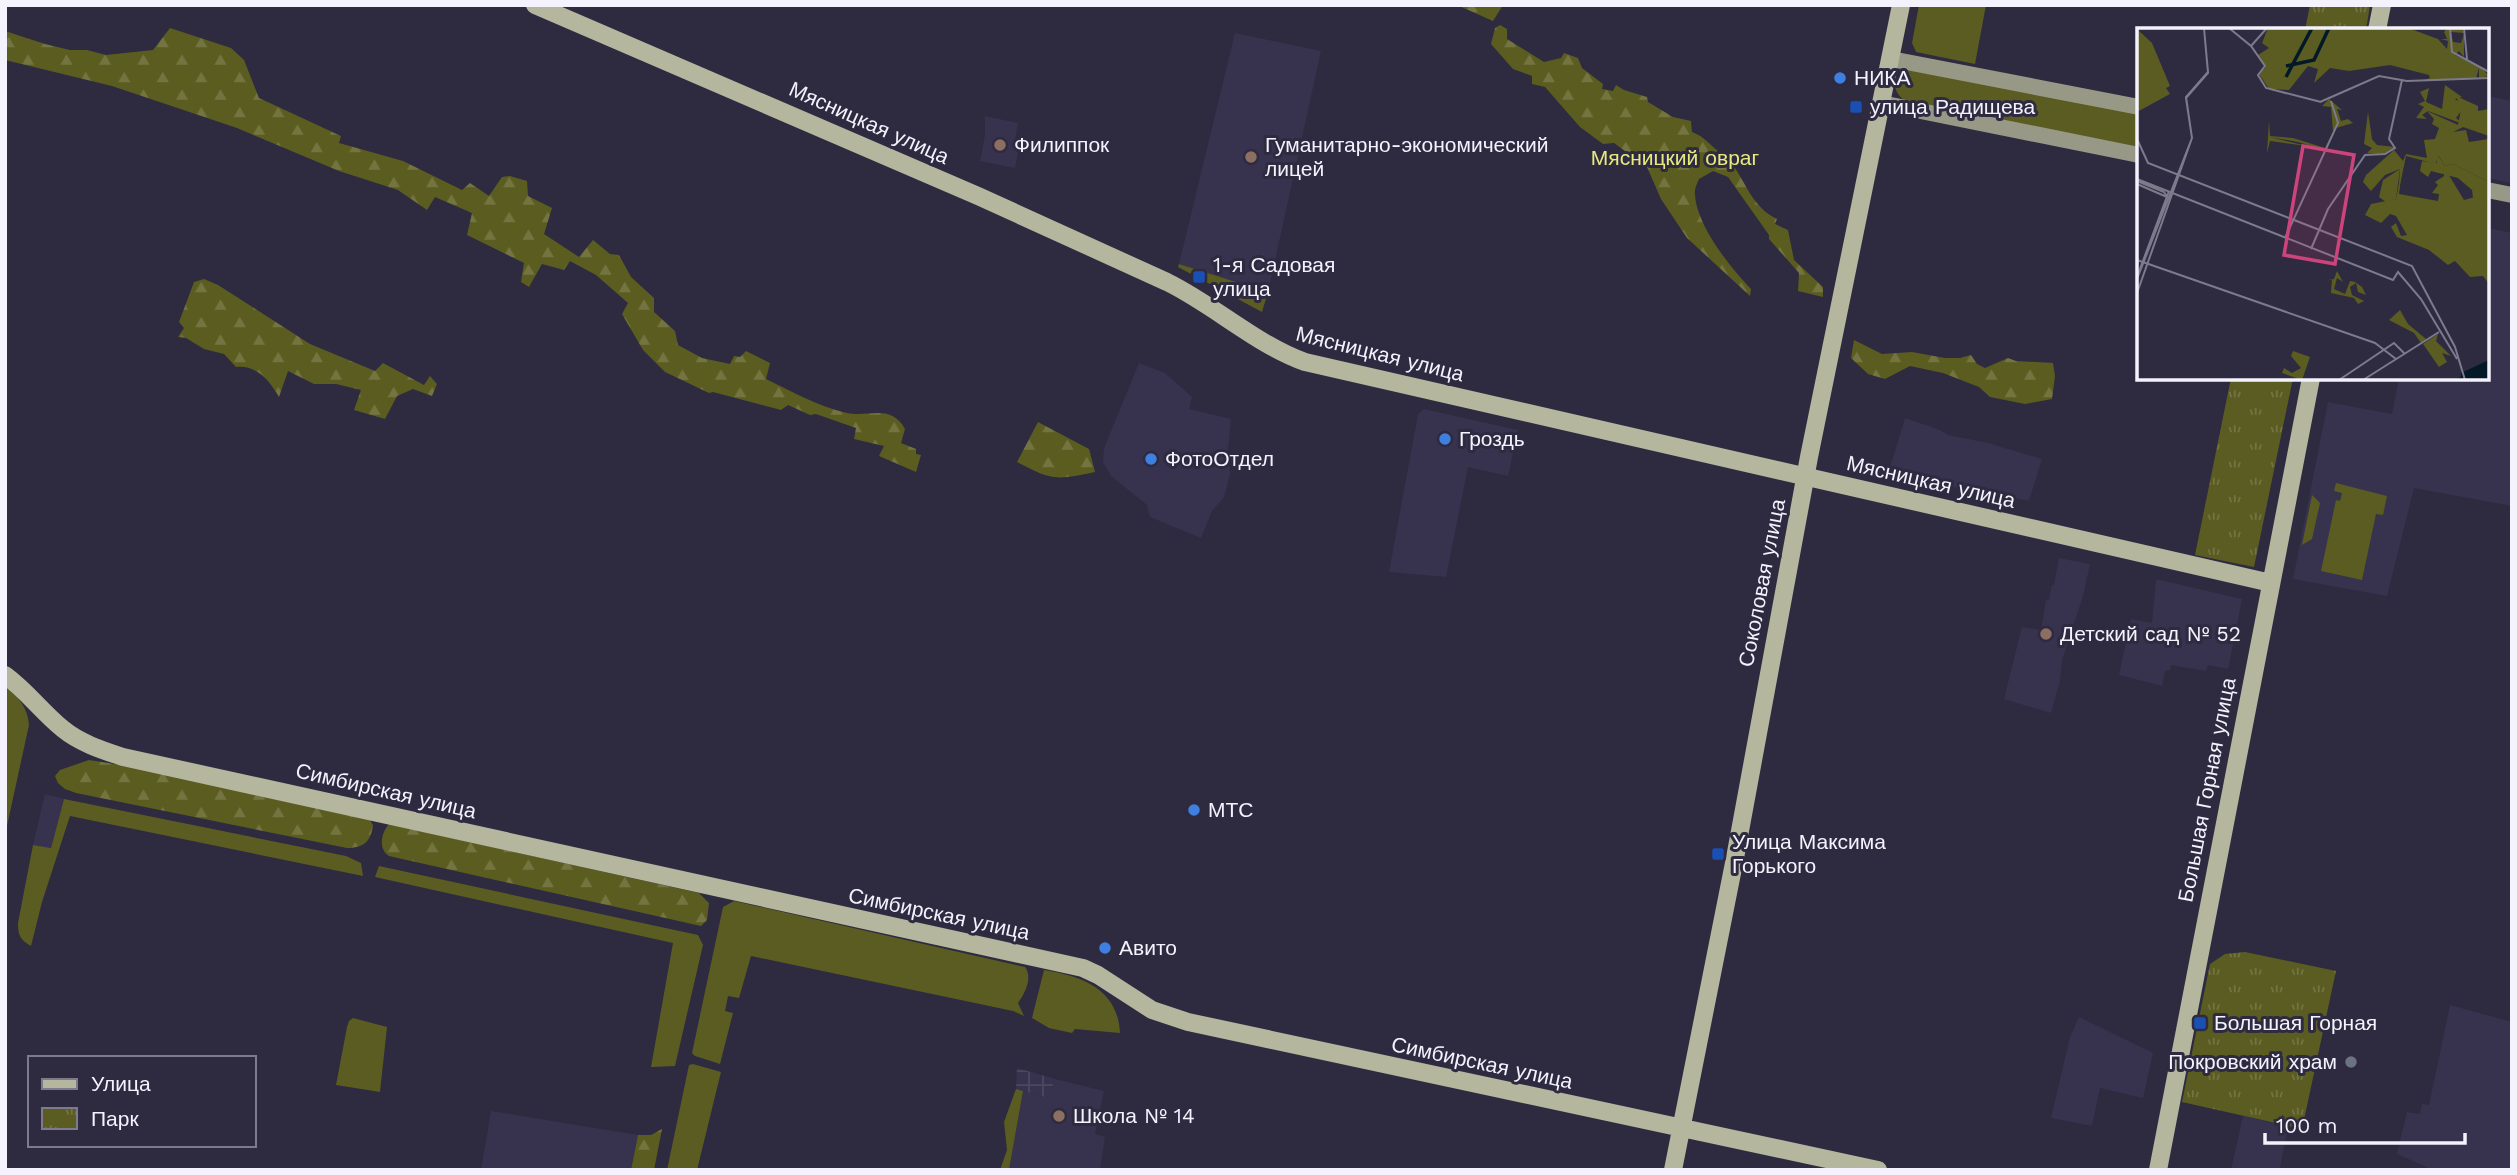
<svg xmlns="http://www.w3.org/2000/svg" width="2517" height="1175" viewBox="0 0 2517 1175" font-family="'Work Sans',sans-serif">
	<defs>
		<pattern id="industrial-grid" width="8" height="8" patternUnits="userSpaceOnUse" patternTransform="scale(1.75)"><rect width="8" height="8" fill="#37334f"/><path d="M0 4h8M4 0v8" fill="none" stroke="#4b4760"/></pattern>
		<pattern id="forest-firs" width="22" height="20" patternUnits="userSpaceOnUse" patternTransform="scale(1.75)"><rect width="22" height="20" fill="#5b5c1f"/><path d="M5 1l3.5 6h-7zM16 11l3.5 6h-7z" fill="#737440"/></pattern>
		<pattern id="park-tufts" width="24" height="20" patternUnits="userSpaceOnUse" patternTransform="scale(1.75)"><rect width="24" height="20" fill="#5b5c21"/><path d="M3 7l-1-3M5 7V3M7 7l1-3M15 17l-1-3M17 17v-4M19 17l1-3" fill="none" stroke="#737442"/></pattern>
	</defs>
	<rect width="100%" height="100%" fill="#2e2a40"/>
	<path fill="#37334f" d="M1235,33L1321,51L1268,292L1179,264Z
		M2487,96L2512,101V183L2487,178Z
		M985,116L1018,123L1015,140L1018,142L1017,147L1019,148L1015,168L980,161L985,135Z
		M2487,228L2512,233V506L2414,488L2387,596L2293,579L2328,402L2392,414L2399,378H2487Z
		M1139,363L1165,373L1192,397L1189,409L1231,419L1228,450L1230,475L1224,497L1212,511L1201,538L1150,517L1147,505L1111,476L1103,462L1104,448Z
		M1424,409L1518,430L1508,476L1468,467L1446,577L1389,572L1418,414Z
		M1905,418L1940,430L1948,435L1988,443L2042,459L2029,501L1948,486L1889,471Z
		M2059,558L2090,564L2083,596L2062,660L2060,681L2051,713L2004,699L2022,627L2041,630L2046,600H2049L2052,585H2054Z
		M2156,579L2242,599L2228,669L2208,665L2206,671L2171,665L2170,670L2165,671L2162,686L2119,675L2131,619L2152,623Z
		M45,794L64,799L51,848L33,845Z
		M2450,1005L2512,1022V1170H2433L2397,1154L2407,1112L2420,1114L2422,1104L2429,1105Z
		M2079,1017L2153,1053L2143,1098L2100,1088L2092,1126L2051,1118L2070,1037Z
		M1055,1079L1104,1091L1095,1134L1105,1137L1100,1170H1009L1023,1091L1048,1098Z
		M491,1111L638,1135L631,1170H481Z
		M2243,1116L2288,1126L2280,1168L2287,1170H2231Z"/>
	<path fill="url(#industrial-grid)" d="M1017,1068L1055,1079L1048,1098L1016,1089Z"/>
	<path fill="#5b5c21" d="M1919,5H1986L1975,64L1916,52L1912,43Z
		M1904,70H1910L2139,113V149L1907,102C1894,95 1890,80 1904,70Z
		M1179,264L1268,292L1262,312L1178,267Z
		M2336,483L2387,496L2383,515L2376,514L2362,580L2321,571L2336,500L2340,501L2342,493L2334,491Z
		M2312,495L2320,503L2312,539L2302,545Z
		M5,686C18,696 28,708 29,725L5,835Z
		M64,799L346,856L361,863L363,876L70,816L42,902L31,946C20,940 18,935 18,923L33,845L51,848Z
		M379,866L698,935L703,945L675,1066L651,1067L673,943L375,877Z
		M734,901L1025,967C1033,977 1025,994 1018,1003L1024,1016L1013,1011L751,956L739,998L728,996L725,1011L733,1013L720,1064L695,1056L692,1053L723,907Z
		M1044,970C1082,976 1118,989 1120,1033L1075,1029L1072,1033L1049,1028L1032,1018Z
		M353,1018L387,1027L380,1092L336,1085L347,1027L349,1021Z
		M693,1064L721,1072L697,1170H667L689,1065Z
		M1016,1089L1023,1091L1009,1170H1000L1007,1150L1004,1122Z"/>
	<path fill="url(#forest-firs)" d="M1457,5H1503L1493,21Z
		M1500,25L1507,29V39L1544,62L1561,58L1564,53L1578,58L1582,68L1603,84L1602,89L1613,91L1616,85L1624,90L1647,97L1648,102L1673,117L1691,121L1692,132C1705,137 1709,144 1719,152C1725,158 1722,152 1728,158C1745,179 1751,207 1777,219L1775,224L1788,230L1794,260L1823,287V297L1798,291L1799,273L1769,239V235L1728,177L1713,171L1699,179C1697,184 1694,189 1695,195C1697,226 1730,267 1751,289L1750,296L1687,238L1661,199L1647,167L1614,143L1603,144L1580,127L1545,87L1532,84V76L1513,69L1491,44L1495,28Z
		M170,28L231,48L244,60L259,98L341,136L339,143L403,161L462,190L470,183L489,196L502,177L510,176L527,181L528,196L552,208L544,234L579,257L593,240L610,254L619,255L631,277L654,298V312L675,331L678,345L702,358L730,364L734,356L740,357L746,351L770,363L766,379C791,391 819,407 847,413C869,418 890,403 905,429L901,443L916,449V454L921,455L916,472L879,456L884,446L854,439L856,428L816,414L810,415L788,405L781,410L713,392L709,393L665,372L643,350L622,314L628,303L596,275L570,261L564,270L542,264L529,287L521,282L524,263L467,235L472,213L435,197L427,210L398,190L339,171L237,128L112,86L5,60V31L45,44L70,50H87L106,55L153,50Z
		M204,279L218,285L310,344L375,371L383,363L424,385L430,376L437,384L432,396L413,389L397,396L385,419L354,410L361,390L336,384H314L288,371L279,397C269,380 257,365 236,367L224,354L204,349L186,338L178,337L184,328L179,322L194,282Z
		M1854,340L1882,354L1912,352L1945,358H1960L1971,355L1977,364L1985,368L2008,358L2016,361L2053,363L2055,376L2052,399L2025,404L1990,397L1979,387L1943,373L1910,366L1885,379L1868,374L1851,358Z
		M1038,422L1089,449L1095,472C1056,480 1053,481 1017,462Z
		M89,760L121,765L370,820L373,825C371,842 363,848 347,848L76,793L65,789L58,783L55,776L60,770Z
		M389,824L699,893L709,903L707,920L701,926L389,856C378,849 381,833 389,824Z
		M662,1129L654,1170H631L638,1135H651Z"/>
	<path fill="url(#park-tufts)" d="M2310,5H2370L2366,30H2305Z
		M2231,378H2293L2254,567L2195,555Z
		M2245,952L2336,971L2302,1129L2182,1102L2210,964L2225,954Z"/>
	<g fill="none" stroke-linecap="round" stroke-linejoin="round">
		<path stroke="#979986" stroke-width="16" d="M1891,59L2139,107
			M1881,103L2139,155
			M2487,190L2512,195"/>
		<path stroke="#b4b69e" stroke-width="18" d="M535,5L978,196L1167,282C1214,305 1257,345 1305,362L2271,583
			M2377,30L2382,5
			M5,675C27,691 42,712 63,729C80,743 102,750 123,757L1083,968L1098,975L1152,1010L1188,1022L1878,1170
			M1673,1170L1735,858L1809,457L1901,5
			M2158,1170L2311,378"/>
	</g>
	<g fill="#3f7fe0" stroke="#2e2a40" stroke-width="2.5">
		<circle cx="1840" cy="78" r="7"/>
		<circle cx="1445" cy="439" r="7"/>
		<circle cx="1151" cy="459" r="7"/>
		<circle cx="1194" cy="810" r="7"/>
		<circle cx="1105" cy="948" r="7"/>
	</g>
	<g fill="#1a4fb4" stroke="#2e2a40" stroke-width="2.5">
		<rect x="1849" y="100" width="14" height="14" rx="3.5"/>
		<rect x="1192" y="270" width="14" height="14" rx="3.5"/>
		<rect x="1711" y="847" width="14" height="14" rx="3.5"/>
		<rect x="2193" y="1016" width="14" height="14" rx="3.5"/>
	</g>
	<g fill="#8d6e63" stroke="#2e2a40" stroke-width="2.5">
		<circle cx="1000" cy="145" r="7"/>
		<circle cx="1251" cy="157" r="7"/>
		<circle cx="2046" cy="634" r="7"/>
		<circle cx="1059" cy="1116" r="7"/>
	</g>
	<circle fill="#6b7280" stroke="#2e2a40" stroke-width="2.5" cx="2351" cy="1062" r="7"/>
	<g text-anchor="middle" stroke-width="6" stroke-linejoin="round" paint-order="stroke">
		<g font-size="21" fill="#f3f2fd" stroke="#2e2a40" text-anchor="start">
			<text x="1854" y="85">НИКА</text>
			<text x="1870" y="114">улица Радищева</text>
			<text x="1014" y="152">Филиппок</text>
			<text x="1265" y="152">Гуманитарно-экономический<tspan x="1265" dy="24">лицей</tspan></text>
			<text x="1213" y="272">1-я Садовая<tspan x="1213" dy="24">улица</tspan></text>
			<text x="1459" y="446">Гроздь</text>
			<text x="1165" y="466">ФотоОтдел</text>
			<text x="2060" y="641">Детский сад № 52</text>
			<text x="1208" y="817">МТС</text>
			<text x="1732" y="849">Улица Максима<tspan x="1732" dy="24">Горького</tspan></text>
			<text x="1119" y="955">Авито</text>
			<text x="2214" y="1030">Большая Горная</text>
			<text x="2337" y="1069" text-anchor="end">Покровский храм</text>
			<text x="1073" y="1123">Школа № 14</text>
		</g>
		<g font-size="21" fill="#f3f2fd" stroke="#2e2a40">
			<text transform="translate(869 123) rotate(24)" y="7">Мясницкая улица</text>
			<text transform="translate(1380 354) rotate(14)" y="7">Мясницкая улица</text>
			<text transform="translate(1931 482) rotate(13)" y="7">Мясницкая улица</text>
			<text transform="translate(1762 583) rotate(-79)" y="7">Соколовая улица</text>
			<text transform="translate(2207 790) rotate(-79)" y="7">Большая Горная улица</text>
			<text transform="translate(386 791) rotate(13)" y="7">Симбирская улица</text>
			<text transform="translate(939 914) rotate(12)" y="7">Симбирская улица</text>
			<text transform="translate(1482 1063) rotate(12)" y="7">Симбирская улица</text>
		</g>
		<g font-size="21" fill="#e7ea7d" stroke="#2e2a40">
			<text x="1675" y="165">Мясницкий овраг</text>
		</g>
	</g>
	<g transform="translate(2137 28)">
		<rect width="352" height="352" fill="#2e2a40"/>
		<path d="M131,0H271L301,11L310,21L311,13L304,11H310L307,4L310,0H325L327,5L314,4L316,14L324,15L327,6V29L322,23L318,27L344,39L352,48L342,50V40L339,51L284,53L293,50L292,47L253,37L212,43L193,40L177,55L181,41L171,38L152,62L132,61L122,46L129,39L121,27L132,20L125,15ZM319,68L341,78V83L352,81V108L326,99L316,104L329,102L332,114L352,111V154L316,136L308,138L301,127L299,136L269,128L261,167L263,141L248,147L234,163L226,154L229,147L257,122L266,133L269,126L290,130L287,112L298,111L302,100L295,96L297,91L290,83L321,97L324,81ZM192,71L205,82L200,81L204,93L211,91L216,95L199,100L192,115L187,122L161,114L133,109L170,118L133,113L130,125L132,93L133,108L156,110L188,120L196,104L194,79L185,78ZM231,84L235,111L240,117L258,119L248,126L230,125L235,120L227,116ZM263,282L271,296L289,311L284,315L277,305L252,292ZM301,306L299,313L314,328L305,325L310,334L302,339L286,316Z" fill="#5b5c21"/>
		<path d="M308,57L325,69L318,71L328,78L319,90L326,96L291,83L285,87L290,91L279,90L287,79L281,76L288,73L283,64L292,60L289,74L305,81ZM300,126L308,138L316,136L352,154V178L336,170L335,162L321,150L294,143L291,149L283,143L285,133L300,135ZM200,243L206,254L200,250L197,261L208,266L213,253L218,254L225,259L229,267L221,264L219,255L213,259L215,267L227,273L221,276L217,270L194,265L195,251L188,253L197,251Z" fill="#5b5c1f"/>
		<path d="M0,1L15,15L33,58L29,60L33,66L0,84ZM263,141L259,171L249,174L242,169L246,152Z" fill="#5b5c21"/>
		<path d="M307,139L327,172L338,169L352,176V256L346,248L333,249L318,233L311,237L292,222L260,209L254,199L259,195L264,208L270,207L259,188L253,186L244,195L228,187L234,176L259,171L265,141L262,166L301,173L302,166L295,165L301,157L298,154L307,148ZM156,323L173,329L165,352L145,345L147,340L155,345L164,340L154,328Z" fill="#5b5c21"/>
		<path d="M352,332V352H316L324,349V345Z" fill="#031928"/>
		<path fill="none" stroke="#031928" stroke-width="3.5" d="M149,38L177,32L192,0M149,49L175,0"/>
		<path fill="none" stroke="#7d7a8c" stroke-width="2" d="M92,0L114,18L128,38L121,47L129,60L184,74M313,0L315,24L352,44M327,0L330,31M114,18L130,0M183,74L242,48L270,53L352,50M0,111L11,135L275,238L318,319L328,352M0,151L256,252L261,244L284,271L320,331M0,153L27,164L31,170M0,156L30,169M148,210L201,95L194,73M174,221L191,181L228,127L248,126L258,120L252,111L265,52M0,232L238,315L259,331M0,249L32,163M0,251L55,110L49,69L71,44L67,0M0,265L55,110L49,70L71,45L67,0M202,352L257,315L268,326M226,352L302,304"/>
		<path fill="#cc447b" fill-opacity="0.15" stroke="#cc447b" stroke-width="3.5" d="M166,118L217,127L198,236L147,227Z"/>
		<rect width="352" height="352" fill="none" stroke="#f3f2fd" stroke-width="3.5"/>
	</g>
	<rect width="2517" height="1175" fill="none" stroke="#f3f2fd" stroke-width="14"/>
	<rect x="28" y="1056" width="228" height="91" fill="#2e2a40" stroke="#7d7a8c" stroke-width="2"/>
	<rect x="42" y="1079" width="35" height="10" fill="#b4b69e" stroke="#7d7a8c" stroke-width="2"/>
	<text x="91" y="1091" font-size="21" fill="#f3f2fd">Улица</text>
	<rect x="42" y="1108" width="35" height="21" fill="url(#park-tufts)" stroke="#7d7a8c" stroke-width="2"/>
	<text x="91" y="1126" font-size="21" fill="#f3f2fd">Парк</text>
	<path d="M2265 1133v10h200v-10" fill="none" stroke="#f3f2fd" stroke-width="3.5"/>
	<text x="2276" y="1133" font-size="21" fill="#f3f2fd" stroke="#2e2a40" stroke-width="5" paint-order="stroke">100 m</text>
</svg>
